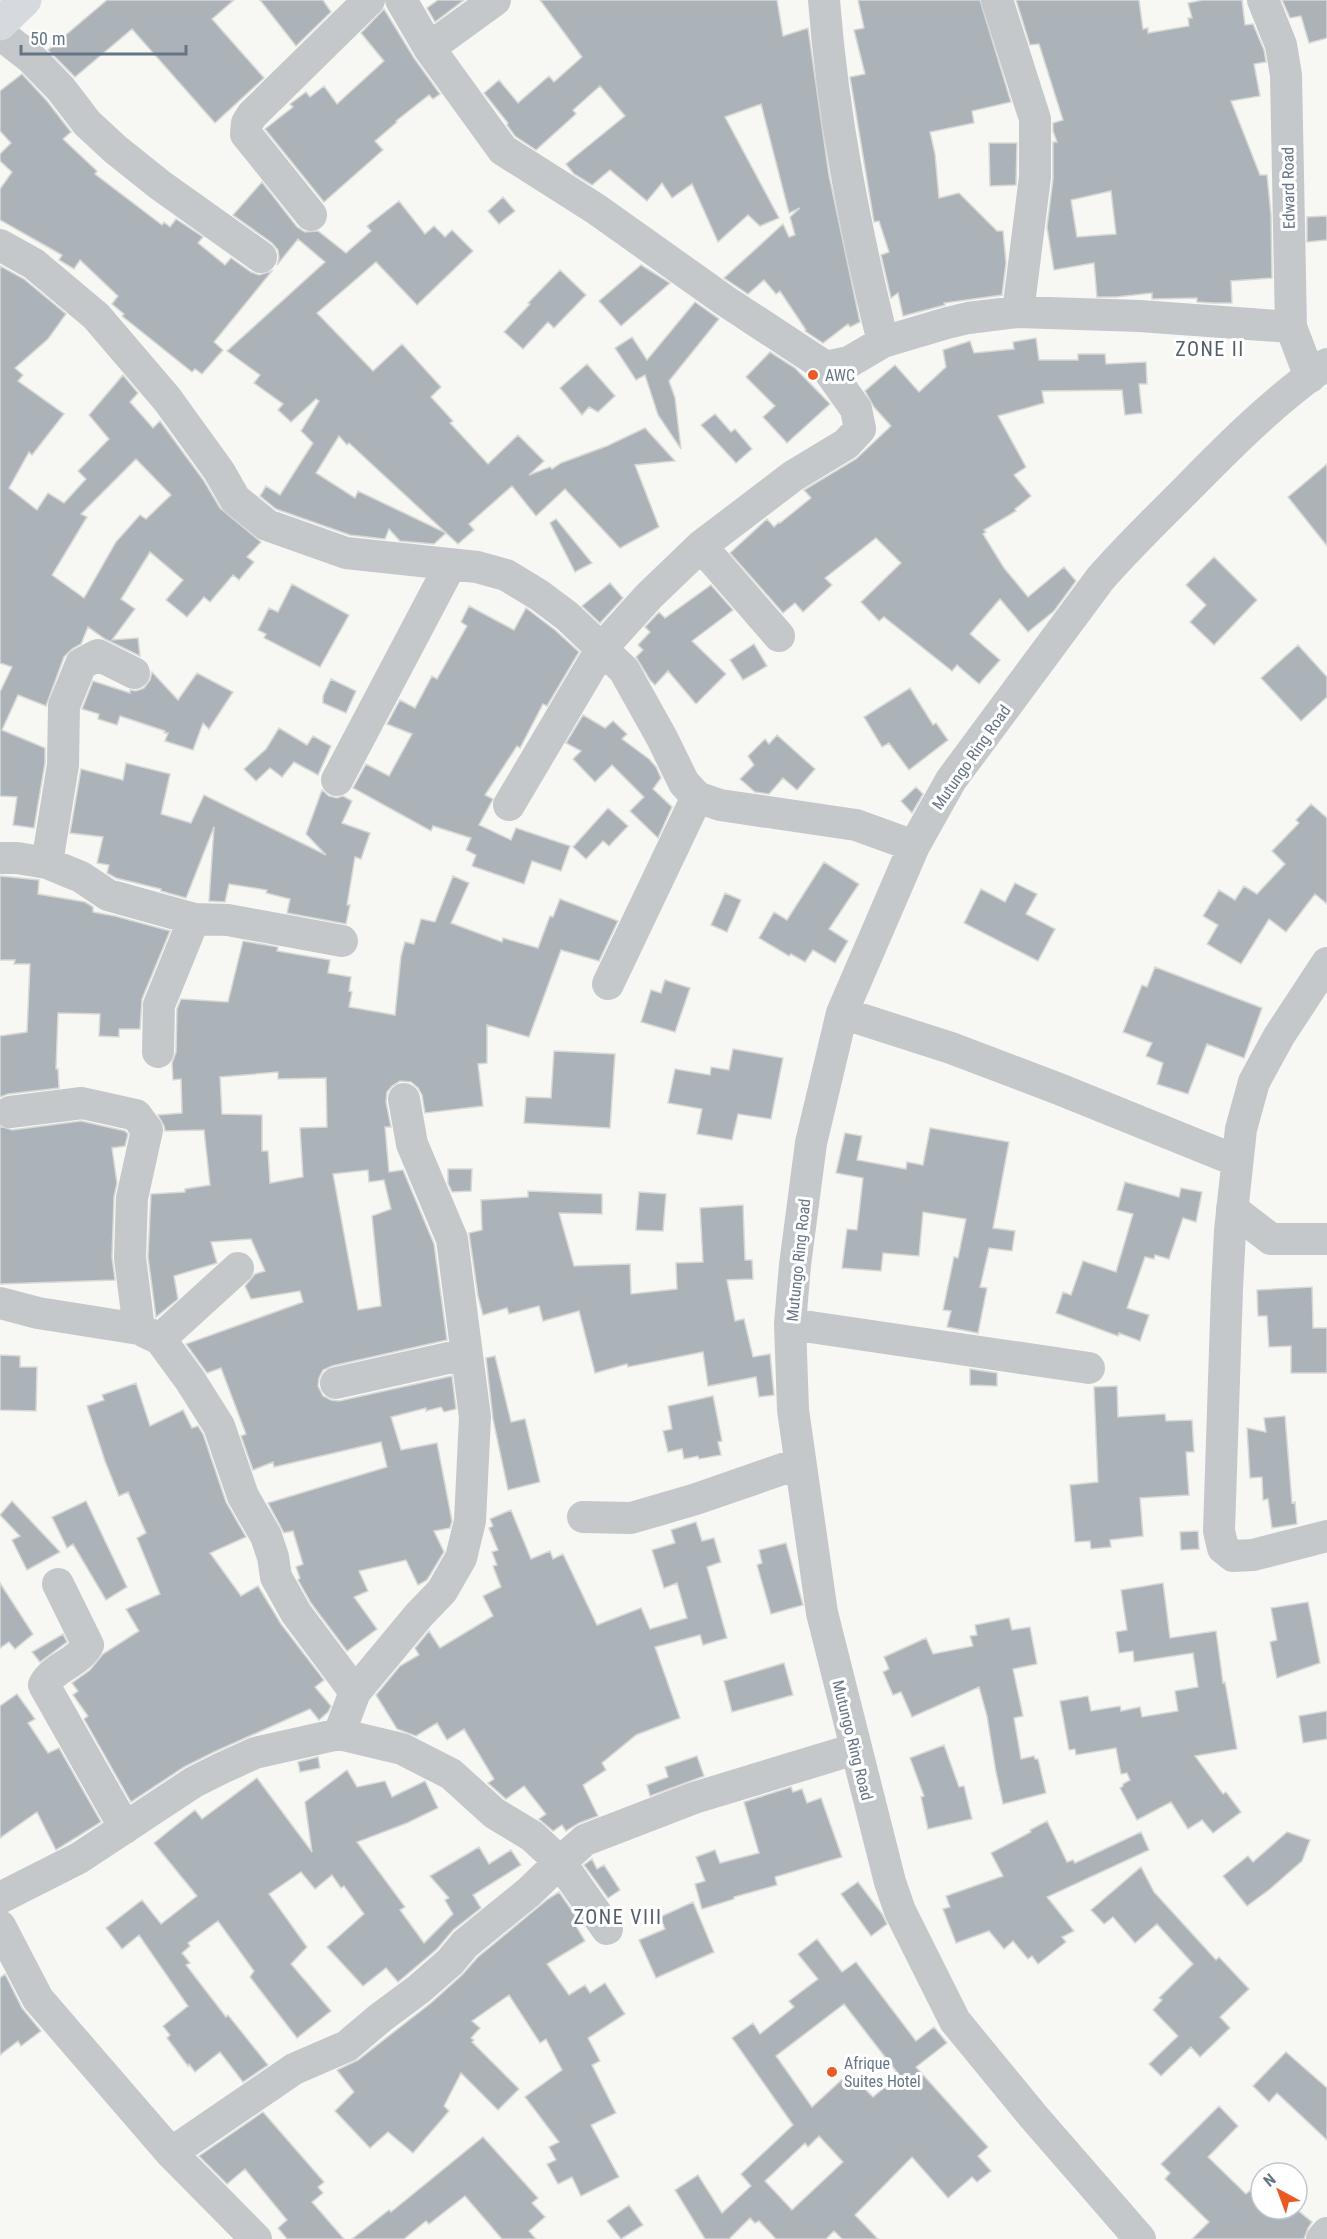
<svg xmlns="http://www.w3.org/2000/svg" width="1327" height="2239" viewBox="0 0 1327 2239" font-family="'Roboto Condensed',sans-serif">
	<rect width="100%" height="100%" fill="#f7f7f4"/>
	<path fill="#abb3b9" stroke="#d8d8d6" stroke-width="1.5" fill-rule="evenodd" d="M107,0H234L212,19L264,78L215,123L132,29L75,77L48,50Z
		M260,0H323L331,12L296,46Z
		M438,0H464L435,22L427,8Z
		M540,0H777L783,36L808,28L829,175L860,322L850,327L848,324L823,343L805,331L806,330L780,291L776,294L764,280L748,294L724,278L783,224L789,237L795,235L790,217L800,208L789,213L761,104L725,117L779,218L760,226L748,215L718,242L692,184L672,198L662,183L647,201L610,170L592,185L574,174L566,164L625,116L600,86L573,110L576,114L536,150L515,136L507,125L508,123L484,93L499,80L518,103L549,76L554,82L582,57Z
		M858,0H980L1011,102L972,111L974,123L930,132L935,154L939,198L959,193L997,231H1003L1006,263L1002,295L944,303L945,305L903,316L898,293L891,298L881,255L889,252L879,221L874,222L850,77L865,74L854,30L864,28Z
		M1016,0H1139L1143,29L1148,28V33L1189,26L1188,18H1192L1188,3L1203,0H1242L1245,25L1253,24L1264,50L1266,62L1254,64L1260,96L1231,101L1260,175H1267L1271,215L1272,278L1231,281L1232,303H1213L1197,302V298L1152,299V293L1116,297H1097L1094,263L1054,270L1047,227L1053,179V142H1057L1053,131V123L1063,120L1039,44L1030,45ZM1111,191L1116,234L1077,237L1071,200Z
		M1282,0H1327V38L1309,43L1301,16L1290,18Z
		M384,9L414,58L440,94L433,99L429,95L396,121L397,122L375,141L383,150L324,202L265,129L293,107L290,104L306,92L310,97L324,86L337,104L384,61L361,33Z
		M22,74L47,101L71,132L63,139L97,171L95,174L162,225L164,222L170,227L176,219L203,237L198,243L225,265L231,258L251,272L259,275L272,271L214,342L223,350L202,374L195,369L192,372L122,316L124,314L112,304L118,296L80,260L74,269L59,260L62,255L0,220V189L12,172L0,161V154L11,143L0,131V91Z
		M989,143H1017L1016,185L990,186Z
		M262,182L297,227L305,232L318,231L346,253L371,231L367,226L399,201L425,234L434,226L445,237L452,230L473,251L417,305L376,262L317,313L373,371L402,344L441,387L431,397L453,421L450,423L488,464L518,435L544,461L529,475L550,467L552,469L561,463L607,446L645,428L675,461L635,465L659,527L620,548L565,489L536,516L512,486L469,524L474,530L458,544L349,443L347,445L339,436L316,473L355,498L358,491L446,533L434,544L400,541L389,529L385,539L350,535L276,509L260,496L266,486L280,495L313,443L301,431L319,401L316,399L291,422L278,410L283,404L254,383L260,375L227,351L325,262L298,239L277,265L279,258L278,250L272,243L233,215Z
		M503,197L515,211L499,224L488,211Z
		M1327,216V240L1307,242V217Z
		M641,265L670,283L621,326L599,301Z
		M0,266L24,279L66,314L48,339L15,368L23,375L18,381L64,414L32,455L29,452L9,488L37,510L48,493L64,503L86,479L78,471L109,439L89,415L123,375L138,393L130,402L153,428L160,421L204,481L220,508L261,542L247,557L254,562L239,580L233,575L210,602L204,597L187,617L166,600L183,580L150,552L121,599L135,609L112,640L138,638L140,656L105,639L88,627L81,644L72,649L64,657L46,706L18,695L2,730L45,748V763L34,828L13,825L17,797L0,796V692L12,667L0,663ZM136,459L171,495L146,519L140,515L116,542L84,598L52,575L87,517L81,514Z
		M560,270L586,295L554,328L548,322L523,349L504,332L530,304L528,303Z
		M695,302L719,319L669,381L675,398L681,449L658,415L645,375L636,380L615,348L632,337L647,360Z
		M1036,338L1039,360H1078V354H1105L1106,364L1146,362L1147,384H1139L1142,413L1125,415L1122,390L1042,391L1044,403L998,416L1026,467L1014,475L1031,496L1015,509L1016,511L984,530L986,532L983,534L1004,568L1028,597L1064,567L1076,581L1054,611L1028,632L1000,599L970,634L1000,660L979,684L957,665L952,671L884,617L879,621L861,602L901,563L876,538L825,578L832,585L803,612L795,603L783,613L730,553L767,519L774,527L779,522L780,523L811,498L804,490L856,459L891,426L874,407L865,391L895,365L919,392L946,367L943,350L970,341L974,353L1014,349L1013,342Z
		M770,352L795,368L830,404L787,443L763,417L775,406L746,377Z
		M587,364L615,396L598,412L589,407L582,415L560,388Z
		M715,414L731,432L735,429L752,449L736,463L701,425Z
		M1327,464V546L1288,497Z
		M556,519L592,563L575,572L550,523Z
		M1214,557L1257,600L1214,645L1190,622L1206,605L1186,585Z
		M610,583L623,598L600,623L582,606Z
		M292,584L349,615L320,667L264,638L266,634L258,630L269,608L278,612Z
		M711,585L733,610L692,641L726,674L696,704L668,671L655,685L650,680L636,657L643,650L638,645L650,632L645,627L659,612L665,618Z
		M469,606L514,630L526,608L555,630L579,652L547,706L543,704L520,748L517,746L485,795L493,799L479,825L511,840L516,828L570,846L561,871L532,861L524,884L472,866L476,855L466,850L471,838L433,826L431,831L353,788L366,764L389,776L412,734L387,724L400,700L415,708L432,676L437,679L467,626L461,622Z
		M754,644L767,666L743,680L730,660Z
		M1298,645L1327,677V697L1301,721L1261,678Z
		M152,672L178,700L197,673L233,692L209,729L203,723L193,750L165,741L168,733H164L165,731L120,716L117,725L98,719L99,714L82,709L93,681L130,693V690L136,691L144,688L150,680Z
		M331,679L356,691L346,713L323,703V696Z
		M910,688L933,725L936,723L948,740L909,770L889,743L882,747L864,717Z
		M583,715L605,728L613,721L627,734L622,739L649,759L656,767L661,778L653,789L672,807L658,838L630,811L644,797L612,765L595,782L573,759L581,751L566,743Z
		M279,728L307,745L313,736L331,746L318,775L294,762L282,777L270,768L256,781L244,769L266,749Z
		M777,735L815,769L797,790L783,778L769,794L755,792L740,779L754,765L748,756L765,739L769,744Z
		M126,763L170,774L161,814L191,823L204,795L326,855L306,834L322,790L329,796L337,798L343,796L352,801L342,823L370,833L361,859L355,857L347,905H350L346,924L287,913L290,899L266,893L267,890L229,884L225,902L209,901L214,827L186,898L161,891V889L116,878L107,873L109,865L97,863L103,837L70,833L81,769L123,780Z
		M916,787L923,794L912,813L901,801Z
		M1311,804L1327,818V904L1315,894L1286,932L1269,919L1241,964L1207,944L1218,925L1203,916L1219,890L1235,900L1244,886L1257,894L1285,864L1272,851L1299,823L1296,820Z
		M608,808L628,826L609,846L603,841L586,859L573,847Z
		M824,862L859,884L829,929L848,941L835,963L813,950L805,962L791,954L789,956L759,938L774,912L787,920Z
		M0,876L39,880L38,894L85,902L93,907V912L115,916L170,931L142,999L140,1029H119V1037L99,1036L100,1014L58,1013L56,1069H58L59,1088L8,1094L0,1097V1036L27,1032L30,964H14L15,960H0Z
		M453,876L469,883L451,923L502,942L503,938L538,948L550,916L553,917L560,899L618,921L599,961L561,950L529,1037L487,1025V1063L478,1064L483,1106L425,1113L422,1095L418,1088L411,1082L400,1081L392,1086L387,1092L386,1102L391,1127H385L389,1172L403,1170L434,1244L447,1340L332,1366L323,1370L319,1378L318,1386L323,1396L331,1400L339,1401L452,1376L456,1409L444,1412L441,1407L426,1411V1408L391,1417L401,1450L437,1443L452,1521L450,1528L434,1531L444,1552L427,1580L418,1585L406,1560L359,1571L368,1591L354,1597L377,1629L347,1651L311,1603L298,1580L300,1578L296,1567L303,1564L293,1531L284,1533L268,1503L387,1467L381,1442L274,1467L273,1462L253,1470L241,1436L246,1434L221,1368L207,1373L186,1344L303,1302L300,1291L251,1299L245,1286L255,1274L265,1271L251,1239L211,1242L217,1263L174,1276L178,1299L156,1317L148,1257L151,1194L185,1192V1189L210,1185L204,1130L165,1131L164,1126L158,1115L182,1113L181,1079L173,1080L172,1063L176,1052L177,1009L181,999L228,1002L243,941L278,947L277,951L330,960L328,973L351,977L349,991L352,992L349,1007L395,1015L401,956L405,942L414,944L421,919L435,922ZM278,1072V1079L326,1078L327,1127L300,1128L303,1177L270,1183L268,1151H262V1115L222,1114L220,1077ZM368,1170L369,1182L384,1180L391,1209L372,1216L381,1306L358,1310L333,1174Z
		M1015,883L1037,894L1026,914L1055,929L1038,961L964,923L981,889L1005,902Z
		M725,893L741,900L727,932L711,925Z
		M1155,967L1262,1008L1244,1058L1207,1044L1188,1094L1157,1084L1163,1063L1146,1056L1152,1043L1123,1032L1142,985L1147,987Z
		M665,980L690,988L675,1032L641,1022L651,990L661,993Z
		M733,1049L783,1058L771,1119L738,1114L732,1140L697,1134L702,1109L668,1103L675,1069L710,1075L711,1067L729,1070Z
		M554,1051L615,1054L610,1128L524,1123L526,1097L551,1098Z
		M81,1121L125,1131L128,1134L125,1146L112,1148L117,1183L114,1197L112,1257L115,1280L0,1284V1126L12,1130Z
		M930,1128L1009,1142L993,1228L1015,1231L1012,1251L989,1248L980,1287L987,1288L978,1333L947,1327L951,1311L943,1310L954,1257L958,1258L966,1219L923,1212L919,1256L883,1253L881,1271L842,1268L847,1229L857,1230L863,1178L836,1173L845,1133L862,1136L857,1160L906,1169L907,1162L923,1165Z
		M448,1169H472L471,1191L452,1192L448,1183Z
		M1125,1182L1179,1197L1181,1188L1202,1192L1196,1222L1183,1218L1169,1259L1155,1255L1154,1259L1145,1257L1127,1308L1149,1315L1140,1341L1119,1333L1118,1336L1056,1313L1063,1292L1071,1295L1083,1261L1116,1272L1133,1214L1117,1210Z
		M528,1191L602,1194V1214L559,1213L574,1266L630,1264L631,1294L677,1289L676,1263L703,1262L700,1208L743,1205L745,1260H752L753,1279L727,1280L735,1321L744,1319L753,1357L770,1354L774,1395L759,1397L756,1377L708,1386L703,1352L628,1367L627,1364L595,1373L579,1311L543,1321L539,1306L509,1314L507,1308L483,1315L478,1296L469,1233L482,1230L481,1200L528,1197Z
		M639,1192L666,1194L663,1231L636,1230Z
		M1312,1287L1313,1328H1327V1373H1291V1346L1269,1347L1267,1316H1258L1257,1290Z
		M0,1355L20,1356V1367H37L36,1411L0,1410Z
		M495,1356L511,1422L525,1419L540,1482L508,1490L493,1419L486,1358Z
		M970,1369L997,1373V1386L970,1385Z
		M136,1383L150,1426L183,1410L192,1428L198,1426L203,1434L226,1502L246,1537L210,1553L241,1596L258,1586L281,1624L324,1680L315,1687L331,1706L328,1712L319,1720L310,1709L214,1752L184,1767L131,1802L84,1719L88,1716L73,1695L78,1691L72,1683L90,1670L103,1654L139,1631L126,1609L160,1594L137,1538L146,1533L128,1492L119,1496L105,1461L87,1406L104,1400L102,1395Z
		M1117,1386L1118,1417L1165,1414L1166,1421L1192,1420L1194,1452H1186L1189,1495L1140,1498L1143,1536L1110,1540L1111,1547L1091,1549L1090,1541L1075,1542L1070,1485L1098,1482L1094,1387Z
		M713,1396L722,1441L718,1442L721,1455L699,1459L698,1456L684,1459L682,1449L668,1452L663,1431L672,1429L668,1406Z
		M1285,1416L1292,1503L1295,1502L1297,1524L1272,1528L1268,1499L1263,1500L1262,1477L1250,1478L1247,1428L1266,1432L1264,1418Z
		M12,1501L60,1552L27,1570L12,1540L20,1536L0,1515Z
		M86,1501L127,1587L106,1600L73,1544L67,1548L52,1517Z
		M511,1510L531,1559L550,1551L553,1559L563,1554L597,1625L641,1608L650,1629L687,1618L677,1583L664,1588L652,1550L675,1543L671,1530L696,1522L702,1541L714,1538L721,1562L707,1567L727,1638L703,1645L700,1635L655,1647L680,1718L636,1735L602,1763L606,1770L583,1785L598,1816L579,1823L566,1831L562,1825L553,1831L539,1819L546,1814L524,1786L506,1799L488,1783L494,1779L464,1729L447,1740L437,1723L416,1736L397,1729L376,1695L400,1666L419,1655L415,1648L429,1631L440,1648L493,1616L483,1596L501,1587L493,1566L497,1565L492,1552L498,1550L489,1528L493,1526L490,1519Z
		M1198,1531L1199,1549L1181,1550L1180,1532Z
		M786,1543L803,1605L771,1614L757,1565L762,1563L759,1550Z
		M0,1583L33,1634L15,1649L9,1642L0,1648Z
		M1163,1583L1170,1638L1216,1631L1223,1683L1225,1682L1237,1749L1195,1756L1223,1794L1226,1792L1241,1812L1213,1833L1202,1820L1188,1829L1171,1802L1137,1820L1120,1788L1123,1786V1784L1130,1780L1127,1773L1121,1774L1116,1748L1076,1755L1075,1749L1069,1750L1060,1701L1088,1696L1091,1711L1120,1706L1121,1711L1140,1707L1142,1717L1178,1711L1175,1691L1198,1687L1193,1653L1134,1662L1133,1651L1119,1653L1116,1632L1127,1630L1121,1590Z
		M1308,1602L1320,1663L1277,1678L1270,1642L1277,1640L1271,1608Z
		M1009,1618L1012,1630L1030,1627L1037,1664L1013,1669L1023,1716L1014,1718L1021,1759L1034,1756L1035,1759H1038L1046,1793L1003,1804L996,1772L987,1716L979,1687L912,1717L901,1692L893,1695L883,1672L889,1669L884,1657L926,1638L933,1654L973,1646L970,1636L977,1635L975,1625Z
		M63,1634L67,1642L40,1662L32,1652Z
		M784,1663L793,1695L732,1712L724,1681Z
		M17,1694L35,1719L28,1723L48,1753L59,1748L101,1822L56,1850L37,1812L0,1838V1706Z
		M1327,1711V1739L1303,1743L1299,1716Z
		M944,1745L959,1787L964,1786L972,1819L928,1829L921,1797L924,1796L910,1758Z
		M697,1756L704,1776L650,1796L647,1785L668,1777L665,1767Z
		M318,1757L320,1768L300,1772L298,1762Z
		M347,1770L357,1787L385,1781L392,1797L425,1781L438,1808L407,1823L357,1842L405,1907L400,1910L424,1943L453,1914L445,1900L449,1898L430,1876L479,1847L489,1864L511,1850L521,1865L473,1895L481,1908L453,1930L437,1949L398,1982L386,1968L363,1986L327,1947L364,1914L344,1886L341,1888L332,1875L315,1889L301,1872L269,1894L307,1947L291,1964L331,2011L297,2038L250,1977L254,1971L218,1921L188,1943L190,1946L182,1953L190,1963L186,1965L226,2017L228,2015L268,2065L243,2082L220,2052L195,2072L189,2064L188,2066L167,2038L170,2035L163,2026L188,2006L139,1935L122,1949L106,1928L142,1900L161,1924L197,1896L154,1843L195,1810L202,1819L257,1778L312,1852L305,1802Z
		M791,1787L793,1792L802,1789L807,1803L821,1798L842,1857L775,1877L777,1885L734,1897V1899L702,1909L695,1884L705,1881L696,1857L715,1850L720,1863L759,1853L744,1802Z
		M1047,1821L1067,1862L1073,1860L1075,1863L1141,1832L1149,1850L1047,1897L1074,1931L1062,1937L1066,1942L1038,1964L1032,1956L1028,1959L1013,1941L1004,1949L989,1931L956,1943L943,1909L950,1907L946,1896L1003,1876L991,1853L1031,1832L1030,1830Z
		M1287,1832L1310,1840L1302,1861L1270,1889L1247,1906L1223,1876L1248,1856L1253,1862Z
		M592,1859L597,1869L604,1865L620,1890L608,1898L584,1865Z
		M1141,1867L1154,1892L1216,1960L1219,1957L1249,1989L1220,2017L1230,2028L1200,2057L1191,2047L1161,2076L1149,2064L1178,2036L1153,2010L1162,2000L1159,1998L1193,1964L1157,1924L1135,1943L1113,1917L1104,1924L1091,1910Z
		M858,1882L882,1914L887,1924L871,1936L841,1894Z
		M559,1892L577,1918L573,1921L585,1941L547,1964L569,1995L585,1985L590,1993L605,1983L625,2014L588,2038L600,2061L592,2065L616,2113L591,2125L619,2177L581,2196L572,2177L558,2184L547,2164L556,2160L549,2147L559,2142L525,2097L562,2070L546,2039L540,2043L509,1995L472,2021L480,2028L471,2038L474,2040L472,2042L519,2089L498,2110L461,2073L444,2106L449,2111L413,2153L388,2132L370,2148L335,2111L354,2092L337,2070L358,2060L431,2003L462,1975L478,1957L548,1899Z
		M693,1902L714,1952L656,1978L639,1940L665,1929L660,1917Z
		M817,1939L842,1972L856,1962L916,2041L934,2027L947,2043L916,2067L988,2147L978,2156L991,2171L977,2182L972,2177L948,2198L912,2157L855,2215L878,2239H842L834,2231L826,2239H776L759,2221L755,2223L750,2218L729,2239H705L675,2190L698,2175L722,2213L751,2186L741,2174L793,2125L732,2038L753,2023L760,2034L794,2007L789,2001L818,1979L798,1954ZM844,2004L899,2075L873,2097L849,2073L812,2107L776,2056ZM819,2136L843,2162L792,2210L765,2181L805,2143L808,2147Z
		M5,1974L22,2008L41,2031L21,2046L18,2041L0,2055V1978Z
		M1286,2052L1327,2088V2140L1277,2093L1269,2102L1253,2086Z
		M1219,2106L1238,2126L1208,2157L1246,2194L1261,2181V2209H1296L1312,2222L1308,2228L1304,2239H1192L1209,2222L1165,2179L1170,2173L1161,2164Z
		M263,2112L324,2182L318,2187L323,2193L312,2202L344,2239H287L278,2228L287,2220L245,2169L227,2184L199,2156Z
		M483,2137L538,2198L532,2203L545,2217L529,2231L536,2239H502L465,2196L429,2224L426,2221L404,2239H352L389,2210L391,2212Z
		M629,2205L643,2225L621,2239L607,2221Z"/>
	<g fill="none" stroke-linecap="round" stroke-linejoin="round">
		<path stroke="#c4c8cb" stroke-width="32" d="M401,0L429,48L503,150L596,209L724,300L826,367L849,362L883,342L947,323L968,318L1018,312L1035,177V119L997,0
			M824,0C833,117 855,228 883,342
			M1263,0L1281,45L1286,75L1291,327L1310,377
			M0,34L31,58L61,89L87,123L115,149L160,185L261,257
			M429,48L495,0
			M311,215L246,134L247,123L252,115L369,0
			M0,245L34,264L96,316L167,399L219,471L235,499L267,525L346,553L477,567L506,575L539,595L567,616L624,670L662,738L684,783L697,797L720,805L856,825L914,846
			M1018,312L1140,316L1291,327
			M701,546L779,636
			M337,780L451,564
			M509,805L602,648L649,596L701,546L793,476L846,444L860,429L856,409L826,367
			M0,858H17L47,863L81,877L108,895L194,919
			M47,863L63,765L64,706L81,664L98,655L134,673
			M1327,963L1279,1036L1254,1082L1241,1129L1230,1231L1227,1289L1219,1531L1223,1548L1233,1556L1253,1555L1327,1536
			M608,984L697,797
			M842,1013L951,1048L1059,1089L1237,1161
			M158,1052L159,1005L194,919L228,920L342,941
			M10,1112L82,1103L136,1115L147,1130L132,1198L130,1258L139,1329
			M1232,1209L1271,1239H1327
			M0,1303L38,1313L139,1329L160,1339L190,1380L219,1426L243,1496L266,1536L273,1557L276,1577L296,1613L355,1692
			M790,1324L1089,1368
			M160,1339L238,1268
			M336,1383L466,1354
			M583,1517L631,1518L696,1499L800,1463
			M58,1584L88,1645C77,1664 53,1667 44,1685L125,1828
			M339,1734L355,1692L419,1615L442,1591L461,1558L470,1521L475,1417L452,1239L412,1144L404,1099
			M0,1898L79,1858L194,1782L222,1768L255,1753L339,1734L402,1749L451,1774L494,1813L532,1836L560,1862L585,1840L694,1798L855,1749
			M0,1926L38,1999L171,2153L256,2239
			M171,2153L294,2069L347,2046L380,2018L419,1989L450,1962L465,1944L529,1892L560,1862L607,1929
			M1140,2239L1033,2116L955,2021L900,1911L890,1882L822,1613L793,1410L790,1324L795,1265L811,1143L842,1013L914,846L951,780L1100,579C1127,548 1157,519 1186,490C1230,445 1275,400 1327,364
			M1322,2239L1327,2233"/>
		<path stroke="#d6dadf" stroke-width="33" d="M0,24L25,0"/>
	</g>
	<g fill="#e95b22" stroke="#fff" stroke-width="2">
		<circle cx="813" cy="375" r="6"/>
		<circle cx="832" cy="2072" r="6"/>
	</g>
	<g text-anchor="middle" stroke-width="6" stroke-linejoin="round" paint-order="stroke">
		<g font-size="16" fill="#657586" stroke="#fff">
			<text transform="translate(1288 188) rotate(-91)" y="6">Edward Road</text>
			<text transform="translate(971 757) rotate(-55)" y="6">Mutungo Ring Road</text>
			<text transform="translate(798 1260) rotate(-84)" y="6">Mutungo Ring Road</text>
			<text transform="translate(853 1740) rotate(76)" y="6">Mutungo Ring Road</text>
		</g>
		<g font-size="16" fill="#657586" stroke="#fff" text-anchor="start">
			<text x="825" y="381">AWC</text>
			<text x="844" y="2069">Afrique<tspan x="844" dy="18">Suites Hotel</tspan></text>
		</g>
		<g font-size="20" letter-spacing="1.5" fill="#535f6b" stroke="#fff">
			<text x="1210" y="356">ZONE II</text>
			<text x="618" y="1924">ZONE VIII</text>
		</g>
	</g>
	<g transform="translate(1279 2191) rotate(319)"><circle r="28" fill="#ffffff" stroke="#c1c8cf" stroke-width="1.5"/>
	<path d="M0-4.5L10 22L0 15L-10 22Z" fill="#e95b22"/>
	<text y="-9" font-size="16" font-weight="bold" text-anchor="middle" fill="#657586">N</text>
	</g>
	<path d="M21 45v9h165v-9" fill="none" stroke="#657586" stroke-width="3"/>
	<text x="30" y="45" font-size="18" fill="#657586" stroke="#ffffff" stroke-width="4.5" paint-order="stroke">50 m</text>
</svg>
